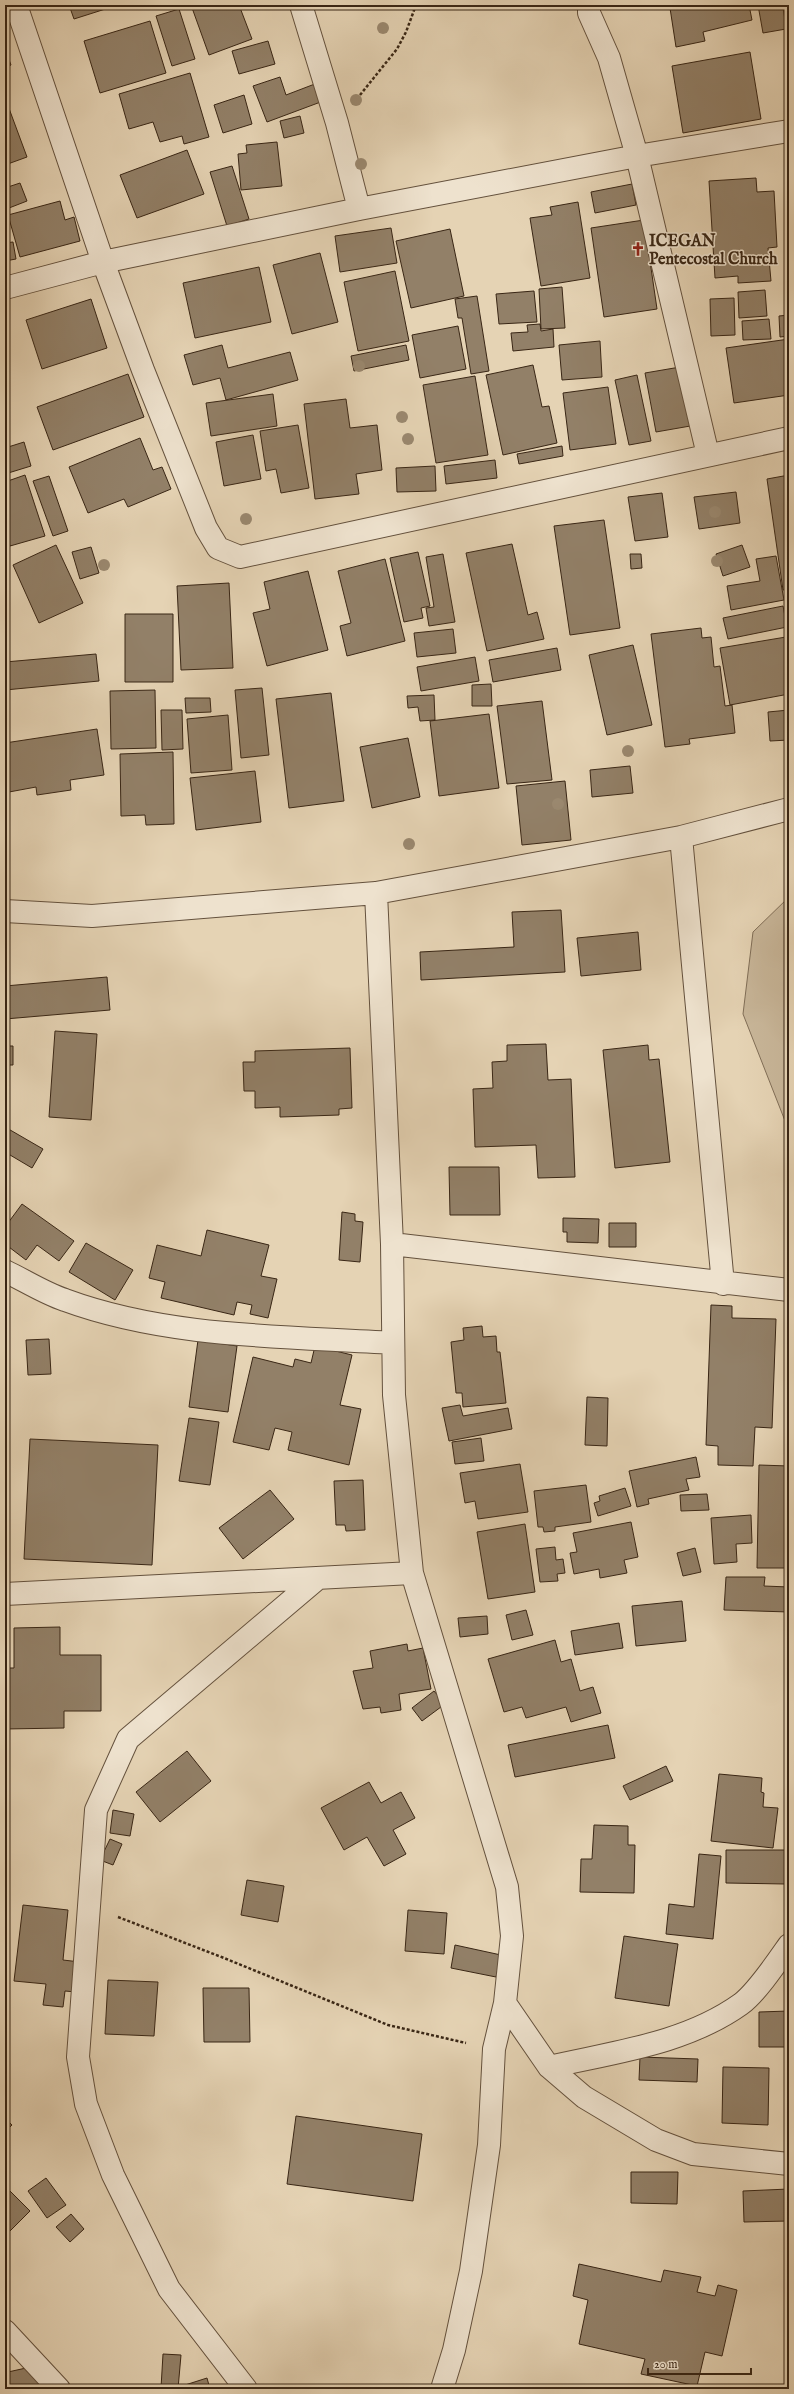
<svg xmlns="http://www.w3.org/2000/svg" width="794" height="2394" viewBox="0 0 794 2394" font-family="'IM FELL English',serif">
	<rect width="100%" height="100%" fill="#e5d3b4"/>
	<filter id="stains"><feTurbulence type="fractalNoise" baseFrequency=".005" numOctaves="4"/><feColorMatrix values="0 0 0 0 .2 0 0 0 0 .09 0 0 0 0 .02 0 0 0 .5 -.17"/></filter>
	<radialGradient id="worn" r=".72"><stop offset=".6" stop-color="#630" stop-opacity="0"/><stop offset="1" stop-color="#630" stop-opacity=".3"/></radialGradient>
	<path fill="#c8b699" stroke="#806e57" d="M789,897V1131L743,1014L753,932Z"/>
	<path fill="#928068" stroke="#392615" d="M69,5H118L74,19Z
		M191,5H239L252,39L209,55Z
		M683,5H749L752,20L703,32L705,41L676,47L670,8Z
		M758,5H783L786,29L763,33Z
		M179,9L195,59L172,66L156,16Z
		M150,21L166,73L100,93L84,41Z
		M268,41L275,64L239,74L232,51Z
		M5,49L11,65L5,68Z
		M750,52L761,119L683,133L672,66Z
		M190,73L209,137L184,144L182,136L160,142L153,122L129,129L119,94Z
		M280,77L286,95L320,82L326,100L267,122L253,86Z
		M244,95L252,124L223,133L214,105Z
		M7,103L27,157L5,165V104Z
		M300,116L304,133L284,138L280,121Z
		M277,142L282,186L241,190L238,154L247,153L246,145Z
		M187,150L204,194L137,218L120,175Z
		M232,166L249,219L227,226L210,172Z
		M756,178L757,192L774,191L777,247L768,248L771,281L738,283V276L715,278L709,181Z
		M20,183L27,201L9,208L5,200V188Z
		M632,184L636,205L595,213L591,192Z
		M60,201L65,220L74,217L80,241L20,257L8,215Z
		M578,202L590,278L541,286L530,218L552,215L550,207Z
		M644,220L657,309L604,317L591,228Z
		M391,228L397,263L340,272L335,236Z
		M450,229L464,296L411,308L396,241Z
		M13,242L16,259L5,261V243Z
		M320,253L338,322L292,334L273,265Z
		M259,267L271,322L195,338L183,283Z
		M395,271L409,341L358,351L344,282Z
		M562,287L565,328L541,329L539,289Z
		M765,290L767,316L739,318L738,292Z
		M534,291L537,322L499,324L496,294Z
		M477,296L489,371L471,374L462,318H458L455,299Z
		M734,298L735,335L711,336L710,299Z
		M91,299L107,348L42,369L26,320Z
		M789,315V336L780,337L779,316Z
		M769,319L771,339L743,340L742,321Z
		M540,324L541,331L553,329L554,347L513,351L511,333L528,332L527,325Z
		M458,326L466,369L420,378L412,335Z
		M789,339V395L734,403L726,348Z
		M600,341L602,377L562,380L559,345Z
		M222,345L228,368L290,352L298,380L226,400L220,378L193,385L184,355Z
		M406,345L409,360L354,371L351,356Z
		M533,365L542,407L549,406L557,443L503,455L486,375Z
		M686,366L696,425L656,432L645,373Z
		M128,374L144,417L53,450L37,407Z
		M637,375L651,441L629,445L615,380Z
		M475,376L488,455L436,463L423,385Z
		M608,387L616,444L570,450L563,393Z
		M273,394L277,426L211,436L206,403Z
		M346,399L350,428L377,425L382,470L356,474L359,494L315,499L304,404Z
		M298,425L309,488L281,493L276,469L266,471L260,431Z
		M253,435L261,479L224,486L216,442Z
		M140,438L153,470L162,467L171,489L128,507L124,499L88,513L69,467Z
		M24,442L31,466L5,474V448Z
		M562,446L563,456L519,464L517,454Z
		M495,460L497,478L446,484L444,466Z
		M435,466L436,491L397,492L396,468Z
		M25,475L45,536L10,546L5,529V482Z
		M789,475V589L783,590L767,479Z
		M49,476L68,531L53,536L33,481Z
		M736,492L740,523L699,529L694,497Z
		M662,493L668,537L635,541L628,497Z
		M604,520L620,628L570,635L554,526Z
		M512,544L528,615L537,612L544,639L487,651L466,553Z
		M56,545L83,603L39,623L13,565Z
		M742,545L750,567L723,576L716,554Z
		M91,547L99,573L80,579L72,552Z
		M418,552L430,606L421,608L423,618L404,622L390,558Z
		M443,554L455,622L429,626L426,608L434,607L426,557Z
		M630,554H641L642,568L631,569Z
		M776,556L784,600L731,610L727,586L760,581L756,559Z
		M385,559L405,641L347,656L340,626L351,623L338,571Z
		M308,571L328,650L267,666L253,613L270,609L264,582Z
		M229,583L233,668L181,670L177,586Z
		M783,606L787,627L728,639L723,618Z
		M125,614H173V682H125Z
		M701,628L702,638L711,637L714,667L720,666L725,706L732,705L735,733L689,739L690,744L665,747L651,634Z
		M453,629L456,653L417,657L414,633Z
		M786,637L789,652V694L730,705L720,648Z
		M633,645L652,725L607,735L589,655Z
		M557,648L561,670L493,682L489,660Z
		M96,654L99,681L5,690V662Z
		M475,657L479,681L421,691L417,667Z
		M491,684L492,706H472V685Z
		M262,688L269,755L241,758L235,690Z
		M155,690L156,748L111,749L110,691Z
		M331,693L344,801L289,808L276,699Z
		M434,695L435,720L420,721L418,707L408,708L407,696Z
		M185,698H210L211,712L186,713Z
		M542,701L552,780L507,784L497,706Z
		M161,710H182L183,749L162,750Z
		M789,710V740L770,741L768,712Z
		M489,714L499,788L439,796L430,721Z
		M228,715L232,770L191,773L187,719Z
		M97,729L104,775L70,780L71,790L37,795L36,787L9,792L5,766V743Z
		M408,738L420,797L372,808L360,747Z
		M173,752L174,824L146,825L145,815L121,816L120,754Z
		M630,766L633,793L592,797L590,770Z
		M255,771L261,822L196,830L190,778Z
		M565,781L571,840L522,845L516,786Z
		M561,910L565,972L421,980L420,952L514,947L512,912Z
		M638,932L641,970L581,976L577,938Z
		M107,977L110,1010L5,1019V986Z
		M55,1031L97,1034L91,1120L49,1117Z
		M546,1044L548,1080L571,1079L575,1177L538,1178L536,1145L475,1147L473,1089L493,1088L492,1062L507,1061V1045Z
		M648,1045L649,1060L659,1059L670,1162L615,1168L603,1050Z
		M5,1046H13V1065H5Z
		M350,1048L352,1108L339,1109V1115L280,1117V1107L255,1108V1091H244L243,1062H255V1051Z
		M5,1127L43,1149L32,1168L5,1152Z
		M449,1167H499L500,1215H450Z
		M22,1204L74,1241L59,1261L37,1245L26,1260L5,1244V1227Z
		M342,1212L355,1214V1221L363,1222L360,1262L339,1260Z
		M563,1218L599,1219L598,1243L567,1242V1232H563Z
		M609,1223H636V1247H609Z
		M207,1230L269,1245L261,1276L277,1279L268,1318L250,1314L252,1305L237,1302L234,1315L161,1298L165,1282L149,1278L157,1245L201,1256Z
		M86,1243L133,1270L115,1300L69,1272Z
		M711,1305L732,1306V1318L776,1319L772,1428L755,1427L753,1466L718,1465V1446L706,1445Z
		M482,1326L483,1337L496,1336L497,1352H500L506,1403L463,1407L462,1393H456L451,1342L464,1340L463,1328Z
		M49,1339L51,1374L28,1375L26,1340Z
		M198,1340L237,1346L228,1412L189,1407Z
		M315,1346L352,1355L340,1405L361,1409L349,1465L288,1450L292,1432L275,1428L269,1450L233,1442L253,1357L293,1367L295,1359L311,1363Z
		M587,1397L608,1398L607,1446L585,1445Z
		M460,1405L463,1416L508,1408L512,1429L449,1441L442,1408Z
		M189,1418L219,1422L210,1485L179,1481Z
		M481,1438L484,1461L455,1464L452,1442Z
		M30,1439L158,1445L152,1565L24,1559Z
		M696,1457L700,1477L686,1479L689,1490L648,1499L649,1504L637,1507L629,1471Z
		M520,1464L528,1512L478,1519L475,1501L465,1503L460,1473Z
		M759,1465L789,1466V1568H757Z
		M363,1480L365,1530L346,1531L345,1525H336L334,1481Z
		M586,1485L591,1522L555,1527V1531L544,1532L543,1527H538L534,1491Z
		M625,1488L631,1506L598,1516L594,1503L600,1501L599,1496Z
		M270,1490L294,1519L243,1559L219,1528Z
		M707,1494L709,1510L681,1511L680,1495Z
		M751,1515L752,1543L736,1544L737,1562L714,1564L711,1518Z
		M631,1522L638,1557L624,1560L627,1573L600,1578L599,1569L574,1574L570,1553L577,1552L573,1533Z
		M525,1524L535,1592L488,1599L477,1532Z
		M555,1547L556,1560L563,1559L565,1573L557,1574L558,1581L540,1582L536,1549Z
		M695,1548L701,1572L683,1576L677,1553Z
		M726,1577H765L764,1586L789,1587V1612L724,1610Z
		M682,1601L686,1641L636,1646L632,1606Z
		M526,1610L533,1635L512,1640L506,1615Z
		M487,1616L488,1634L460,1637L458,1618Z
		M619,1623L623,1648L575,1655L571,1631Z
		M60,1627V1655H101V1711H64V1728L5,1729V1668H14V1628Z
		M555,1640L561,1662L571,1659L580,1691L593,1687L601,1713L571,1722L566,1707L526,1718L522,1707L504,1712L488,1659Z
		M407,1644L408,1651L423,1648L431,1689L399,1694L401,1710L381,1713L380,1707L363,1709L353,1671L373,1668L370,1651Z
		M434,1691L445,1704L422,1721L412,1708Z
		M608,1725L615,1758L515,1777L508,1745Z
		M187,1751L211,1781L160,1822L136,1792Z
		M666,1766L673,1781L630,1800L623,1786Z
		M719,1774L762,1778L761,1792L764,1793L763,1807L778,1808L773,1848L711,1841Z
		M369,1782L381,1803L401,1792L415,1818L393,1830L406,1854L384,1866L367,1837L344,1850L321,1808Z
		M113,1810L134,1814L130,1836L110,1833Z
		M594,1825L628,1826V1845H635L634,1893L580,1892L581,1859H592Z
		M110,1839L122,1844L113,1865L100,1860Z
		M726,1850H789V1881H785V1884L726,1883Z
		M699,1854L721,1856L713,1939L666,1934L669,1904L694,1907Z
		M247,1880L284,1886L278,1922L241,1915Z
		M23,1905L68,1910L63,1960L80,1962L76,1992L65,1991L63,2007L43,2005L46,1984L14,1981Z
		M408,1910L447,1913L444,1954L405,1951Z
		M624,1936L678,1944L669,2006L615,1998Z
		M455,1945L501,1955L496,1977L451,1968Z
		M108,1980L158,1982L154,2036L105,2034Z
		M203,1988H249L250,2042H204Z
		M789,2011V2047H759V2012Z
		M640,2057L698,2059L697,2082L639,2080Z
		M723,2067L769,2068L768,2125L722,2123Z
		M296,2116L422,2134L413,2201L287,2184Z
		M5,2118L12,2125L5,2132Z
		M631,2172H678L677,2204L631,2203Z
		M46,2178L66,2205L47,2218L28,2191Z
		M5,2186L30,2211L5,2236Z
		M789,2189V2221L744,2222L743,2191Z
		M71,2214L84,2229L70,2242L56,2227Z
		M579,2264L661,2282L664,2270L701,2277L697,2292L715,2296L718,2285L737,2290L722,2356L705,2352L697,2386L641,2374L645,2359L579,2344L588,2300L573,2296Z
		M163,2354L181,2355L178,2389L161,2388Z
		M5,2361L8,2372L35,2366L40,2389H5Z
		M207,2378L210,2389H183L182,2386Z"/>
	<g fill="none" stroke-linecap="round" stroke-linejoin="round">
		<defs>
			<path id="minor" d="M16,5L103,262L143,370L206,528L218,548L240,557L789,438
				M301,5L337,123L359,209
				M589,5V13L609,58L637,156L708,455
				M5,288L103,262L359,209L637,156L789,131
				M681,837L723,1284
				M376,893L392,1244L394,1395L412,1573L507,1887L512,1936L505,2003L494,2049L489,2145L471,2271L454,2350L442,2389
				M5,911L92,916L376,893L681,837L789,809
				M392,1244L789,1290
				M5,1271C24,1280 44,1293 65,1300C168,1338 284,1336 393,1343
				M5,1594L412,1573
				M505,2003L549,2067L584,2097L656,2140L693,2154L789,2164
				M549,2067C614,2052 685,2044 741,2004C757,1992 777,1962 789,1945
				M5,2331L59,2389
				M246,2389L169,2289L113,2175L86,2104L78,2057L96,1810L128,1739L318,1578"/>
		</defs>
		<use href="#minor" stroke="#64513d" stroke-width="24"/>
		<path stroke="#392615" stroke-width="2.5" stroke-dasharray="3 2" stroke-linecap="butt" d="M360,95L397,49L406,32L416,5
			M118,1917L224,1958L388,2025L466,2043"/>
		<use href="#minor" stroke="#eee2ce" stroke-width="22"/>
	</g>
	<g fill="#9a886f">
		<circle cx="383" cy="28" r="6"/>
		<circle cx="356" cy="100" r="6"/>
		<circle cx="361" cy="164" r="6"/>
		<circle cx="359" cy="366" r="6"/>
		<circle cx="402" cy="417" r="6"/>
		<circle cx="408" cy="439" r="6"/>
		<circle cx="715" cy="512" r="6"/>
		<circle cx="246" cy="519" r="6"/>
		<circle cx="717" cy="561" r="6"/>
		<circle cx="104" cy="565" r="6"/>
		<circle cx="628" cy="751" r="6"/>
		<circle cx="558" cy="804" r="6"/>
		<circle cx="409" cy="844" r="6"/>
	</g>
	<defs>
		<symbol id="church-bare" viewBox="-9 -9 18 18"><path d="M-1.2-6h2.4v3.5h3.3v2.4h-3.3V6h-2.4V-.1h-3.3v-2.4h3.3Z" fill="#8f2418" stroke="#eee2ce" stroke-width="2.5" paint-order="stroke"/></symbol>
	</defs>
	<g fill-rule="evenodd">
		<use href="#church-bare" x="628" y="239" width="20" height="20"/>
	</g>
	<g text-anchor="middle" stroke-width="3" stroke-linejoin="round" paint-order="stroke">
		<g font-size="16" font-weight="bold" fill="#392615" stroke="#eee2ce" text-anchor="start">
			<text x="649" y="246">ICEGAN<tspan x="649" dy="18">Pentecostal Church</tspan></text>
		</g>
	</g>
	<rect width="794" height="2394" fill="none" stroke="#e5d3b4" stroke-width="20"/>
	<rect x="6" y="6" width="782" height="2382" fill="none" stroke="#392615" stroke-width="2"/>
	<rect x="10" y="10" width="774" height="2374" fill="none" stroke="#392615"/>
	<path d="M648 2368v6h103v-6" fill="none" stroke="#392615" stroke-width="2"/>
	<text x="654" y="2368" font-size="12" fill="#392615" stroke="#eee2ce" stroke-width="3" paint-order="stroke">20 m</text>
	<rect width="100%" height="100%" filter="url(#stains)"/>
	<rect width="100%" height="100%" fill="url(#worn)"/>
</svg>
